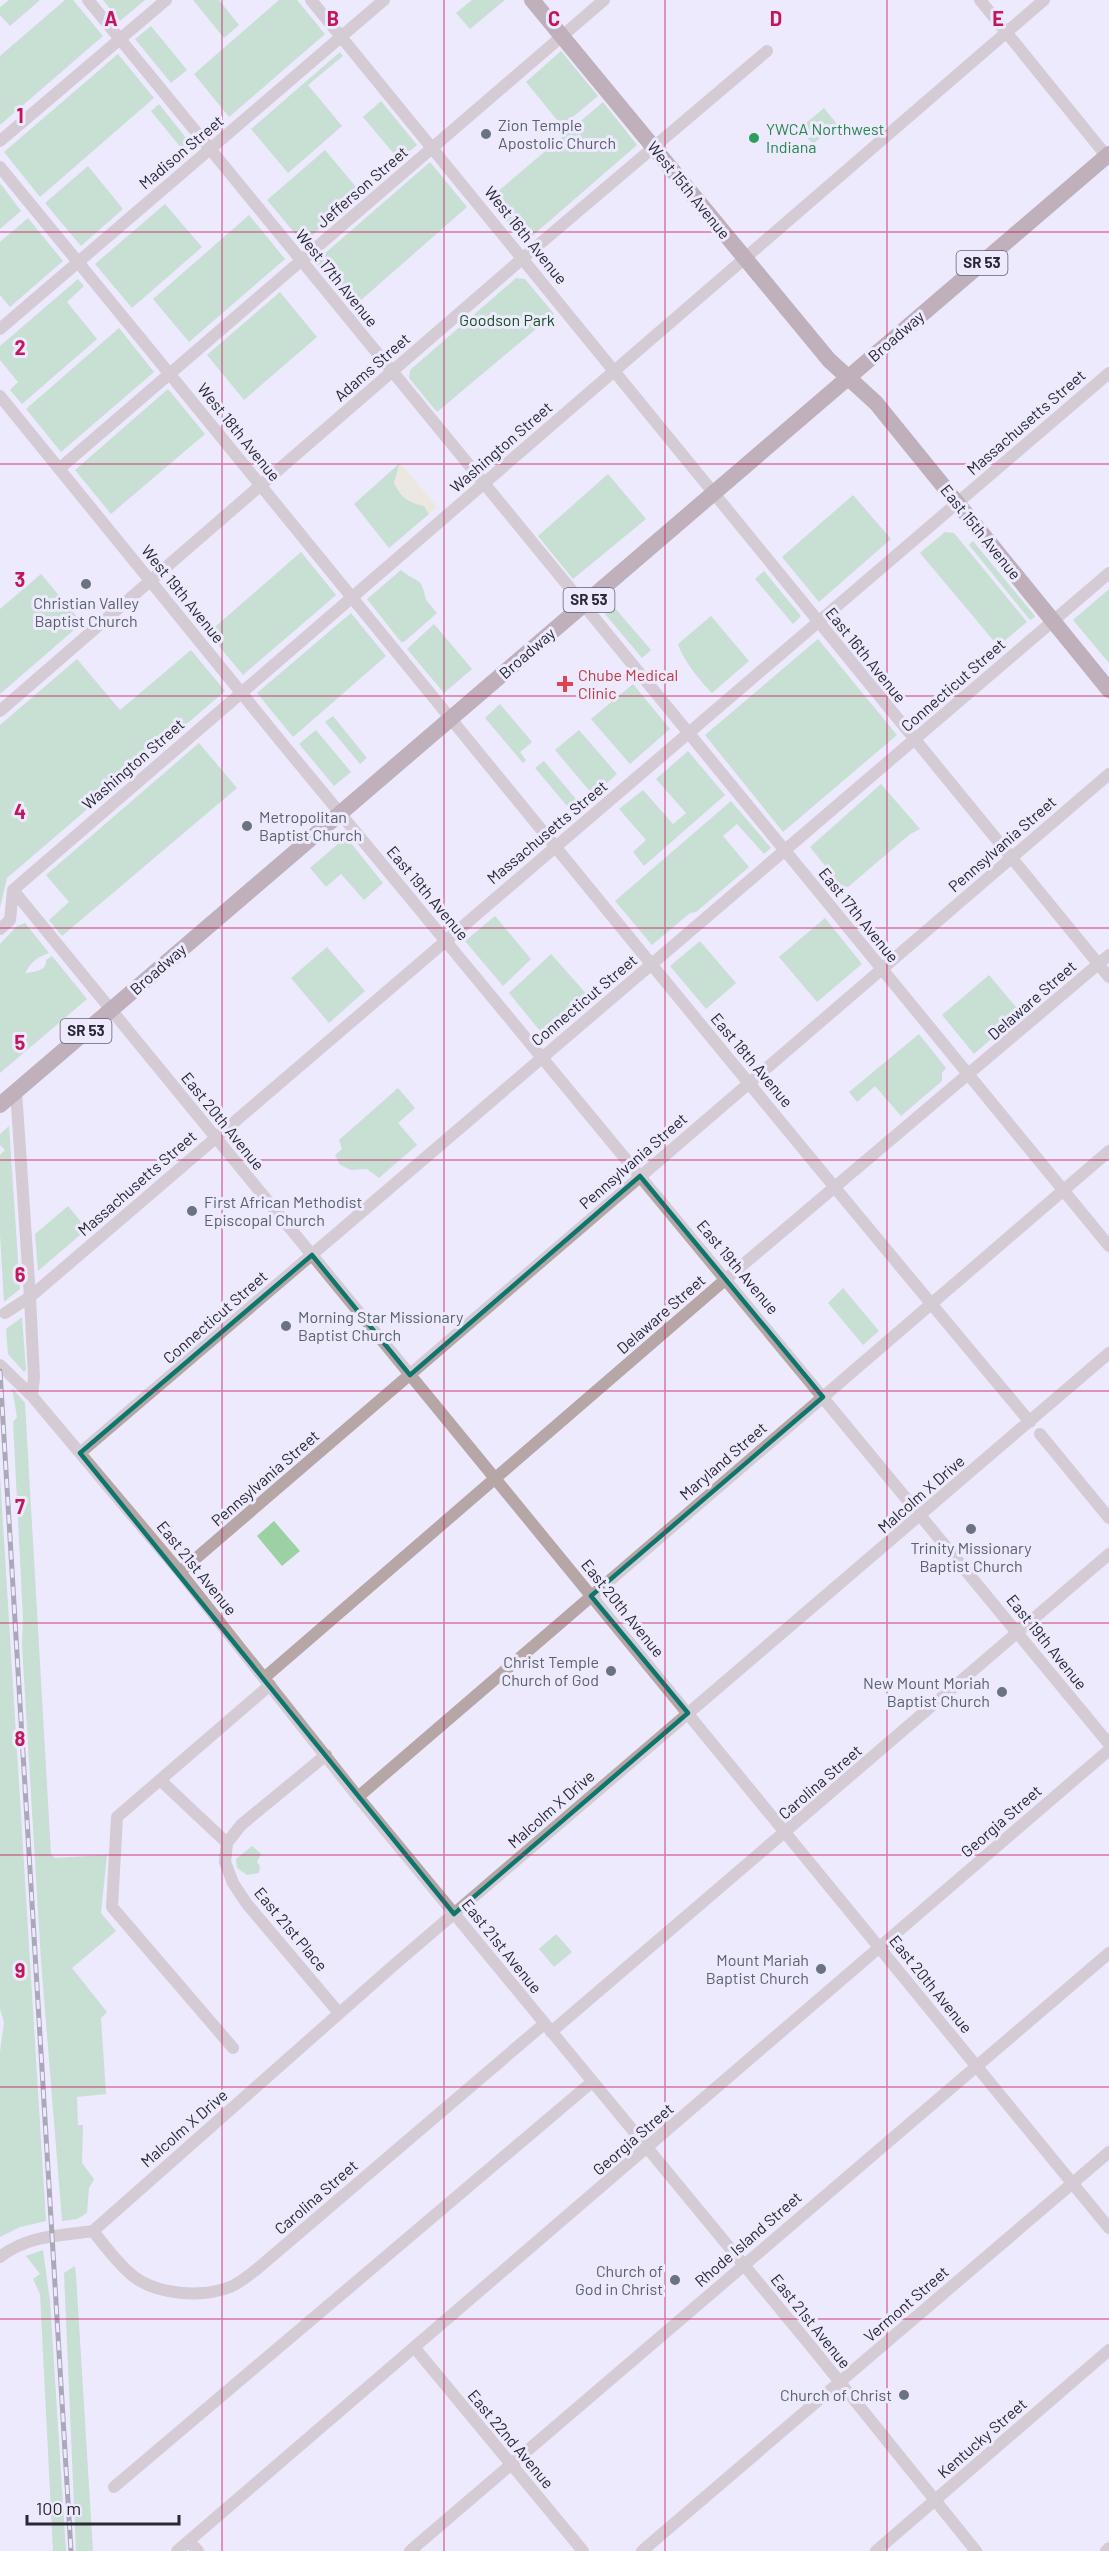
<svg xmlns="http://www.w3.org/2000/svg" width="1109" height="2551" viewBox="0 0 1109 2551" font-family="Barlow,sans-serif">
	<rect width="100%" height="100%" fill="#edeafd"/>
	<path fill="#9cd2a3" d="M9,0H40L10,26L0,15V7Z
		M65,0H73L103,36L0,125V56Z
		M103,0H145L120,21Z
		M193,0H219L239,25L224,38Z
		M279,0H297L325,34L229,117L194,74Z
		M472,0H505L470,29L456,13Z
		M151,26L187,70L171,83L135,39Z
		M561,51L598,96L562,126L526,82Z
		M340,52L343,56L308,85L342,126L288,173L251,129Z
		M118,54L154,98L40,197L4,152Z
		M381,101L417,145L399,160L363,117Z
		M603,102L637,145L524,243L489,199Z
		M159,104L194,148L186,154L151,111Z
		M824,108L837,124L813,144L799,129Z
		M325,150L361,193L303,243L267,200Z
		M430,162L467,207L352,308L315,262Z
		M88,166L123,209L81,246L45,203Z
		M0,183L21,211L0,229Z
		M165,204L202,247L132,308L95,264Z
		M249,215L285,259L189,342L153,299Z
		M28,218L63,261L10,307L0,295V242Z
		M516,278L525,279L554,314L437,412L409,378L410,370Z
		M78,279L84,286L67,302L97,339L22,404L10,390L18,382L0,360V346Z
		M280,292L317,337L244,400L207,355Z
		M119,328L154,372L61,452L26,409Z
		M168,389L205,434L111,514L75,470Z
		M400,463L394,483C403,499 406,501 424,506L429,514L389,548L354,504Z
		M608,474L646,519L573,579L538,536Z
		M853,495L891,539L819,602L782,557Z
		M945,532L954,533L1027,622L998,646L920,553Z
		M973,541L1035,616V617L1030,620L969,545Z
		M301,552L336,595L243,675L208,633Z
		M401,570C419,585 421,575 426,600L437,613L404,642H401L367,599Z
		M764,571L801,616L793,624L755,579Z
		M41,574L82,623L0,694V609Z
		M1109,589V663L1073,620Z
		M614,607L651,650L642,658L605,614Z
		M351,613L386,656L293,737L257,693Z
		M711,616L749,661L712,693C700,681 683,660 678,644Z
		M434,624L472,669L444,693L407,649Z
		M818,639L897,735L783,832L705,735Z
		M191,650L225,691L7,878L0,908V725L77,659L120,710Z
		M633,684L670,729L630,764L591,719Z
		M500,704L532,742L520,752L526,760L523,763L485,718Z
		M333,716L367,758L360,764L325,722Z
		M316,730L351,772L334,786L299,744Z
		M579,730L617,774L593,795L555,750Z
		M199,743L237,788L62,936L49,920L69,902L46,875Z
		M688,751L725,795L644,866L633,852L646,840L619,809L643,790L673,824L686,813L656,779Z
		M544,761L581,805L573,813L535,768Z
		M881,784L920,829L910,834L848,887L841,886L810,847Z
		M731,801L771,848L764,854L737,824L723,836L749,867L696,912L690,913L652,945L615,901Z
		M346,837L383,883L364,900L341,874L326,887L310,868Z
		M495,916L531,959L503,986L465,941Z
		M825,918L862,964L817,1002L779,957Z
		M25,923L49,953C36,958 32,961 25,973C34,972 47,971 46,960L52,956L87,999L0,1073V944L17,926Z
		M700,941L736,983L706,1009L670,966Z
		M327,947L365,991L329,1023L291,978Z
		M551,954L590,998L545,1037L509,993Z
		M989,975L1021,1013L974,1054L942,1015Z
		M919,1034L946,1068L942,1073V1081L901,1116L875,1086L857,1102L849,1092Z
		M398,1088L415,1108L398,1123L417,1145L379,1178L367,1169L351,1170L340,1165L335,1155L342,1149L339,1140Z
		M9,1126L20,1289L4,1302L0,1234V1155L5,1150L0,1145V1134Z
		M68,1206L87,1229L38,1271L35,1234Z
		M843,1288L879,1331L863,1345L828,1303Z
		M22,1317L26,1370L24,1372L8,1354L6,1329Z
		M12,1388L25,1403L51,1854L55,1858L107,1855L101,1913L116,1931L72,1968L107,2012L101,2018L106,2094L77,2097L78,2125H83L82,2163L94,2179L89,2188L87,2213L77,2219L62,2221L41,1961L22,1645L23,1618L13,1422L17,1417Z
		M0,1475L46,2221L20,2227L0,2237V2052L4,2022L0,2009Z
		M274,1521L300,1551L282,1566L257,1536Z
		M252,1846L261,1854L257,1862L260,1866L259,1873L247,1875L237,1868L236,1859Z
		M556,1934L572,1952L554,1967L539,1949Z
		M43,2250L50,2301L66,2551H53L40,2294L33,2279L40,2274L26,2256Z
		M75,2266L76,2275L93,2551H76L64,2273Z"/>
	<path fill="#ede4be" d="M400,463L437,507L429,514L424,506C408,502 402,498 394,483Z"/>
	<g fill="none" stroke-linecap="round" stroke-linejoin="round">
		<path stroke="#b6a6a5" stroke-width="12" d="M88,0L1109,1246
			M311,0L1109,977
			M980,0L1109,159
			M0,141L166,0
			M0,167C344,585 682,1007 1030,1422
			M0,329L384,0
			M0,396L287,749L1109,1744
			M59,469L604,0
			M0,711L523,258L767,51
			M13,890L1109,2228
			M0,929L10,920L13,890L1044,0
			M16,1091L30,1297L34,1377L32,1396
			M5,1313L30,1297L1109,373
			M0,1365L32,1396L180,1572L358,1797L814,2350L976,2551
			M1040,1434L1109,1518
			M80,1453L1109,573
			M180,1572L1109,774
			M264,1678L726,1279L1109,955
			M326,1755L241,1825L227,1843L225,1862L233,1883L247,1904L339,2013
			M160,1780L227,1843
			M358,1797L1109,1151
			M551,2032L1109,1554
			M233,2048L112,1907L117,1817L270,1685
			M93,2231C105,2246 117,2263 133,2276C157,2295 202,2298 230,2287C240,2283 249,2275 257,2269L544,2024
			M0,2257C28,2235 59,2236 93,2231L394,1965L1109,1353
			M414,2347L583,2551
			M114,2487L592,2082
			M189,2541L198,2551
			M177,2551L1109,1750
			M410,2551L1109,1953
			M642,2551L1109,2152
			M876,2551L1109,2350
			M1106,2551L1109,2548"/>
		<path stroke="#876b6a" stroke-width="16" d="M532,0L829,360L876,403L1109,690
			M0,1105L1109,154"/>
		<defs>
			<path id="rail" d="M0,1371L71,2551"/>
		</defs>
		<use href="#rail" stroke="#5c5a68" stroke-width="5"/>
		<use href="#rail" stroke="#edeafd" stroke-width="3" stroke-dasharray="9" stroke-linecap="butt"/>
	</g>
	<path d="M0 0H1109V2551H0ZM640,1176L823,1397L591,1596L688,1713L454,1914L80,1453L312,1255L410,1375Z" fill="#edeafd" fill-opacity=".55" fill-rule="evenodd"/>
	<path fill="none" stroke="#0f766e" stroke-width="4.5" stroke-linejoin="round" d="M640,1176L823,1397L591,1596L688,1713L454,1914L80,1453L312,1255L410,1375Z"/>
	<path fill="none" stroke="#c2185b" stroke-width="1.5" stroke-opacity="0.55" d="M222,0V2551M444,0V2551M665,0V2551M887,0V2551M0,232H1109M0,464H1109M0,696H1109M0,928H1109M0,1160H1109M0,1391H1109M0,1623H1109M0,1855H1109M0,2087H1109M0,2319H1109"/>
	<g fill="#6b7280" stroke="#edeafd" stroke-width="2">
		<circle cx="486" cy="134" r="6"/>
		<circle cx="86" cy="584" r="6"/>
		<circle cx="247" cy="826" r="6"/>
		<circle cx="192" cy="1211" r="6"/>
		<circle cx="286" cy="1326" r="6"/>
		<circle cx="971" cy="1529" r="6"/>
		<circle cx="611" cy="1671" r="6"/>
		<circle cx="1002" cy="1692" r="6"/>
		<circle cx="821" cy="1969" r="6"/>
		<circle cx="675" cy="2280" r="6"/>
		<circle cx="904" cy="2395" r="6"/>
	</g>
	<circle fill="#2e9e5b" stroke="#edeafd" stroke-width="2" cx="754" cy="138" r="6"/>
	<path fill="#e0444e" stroke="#edeafd" stroke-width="2" d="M562 675h6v6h6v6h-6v6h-6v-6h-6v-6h6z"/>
	<g text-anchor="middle" stroke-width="6" stroke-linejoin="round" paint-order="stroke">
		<g fill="#edeafd" stroke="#646270" stroke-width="1.5">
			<rect x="956.5" y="251" width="51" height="24" rx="4.5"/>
			<rect x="563.5" y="588" width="51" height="24" rx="4.5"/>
			<rect x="60.5" y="1019" width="51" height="24" rx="4.5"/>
		</g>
		<g font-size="15" font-weight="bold" fill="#2a2834">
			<text x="982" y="268">SR 53</text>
			<text x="589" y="605">SR 53</text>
			<text x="86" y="1036">SR 53</text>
		</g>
		<g font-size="16" fill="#5b616d" stroke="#edeafd" text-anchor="end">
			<text x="498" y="131" text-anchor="start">Zion Temple<tspan x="498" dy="18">Apostolic Church</tspan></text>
			<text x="86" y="609" text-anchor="middle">Christian Valley<tspan x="86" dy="18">Baptist Church</tspan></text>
			<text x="259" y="823" text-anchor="start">Metropolitan<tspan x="259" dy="18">Baptist Church</tspan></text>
			<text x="204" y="1208" text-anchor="start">First African Methodist<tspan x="204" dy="18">Episcopal Church</tspan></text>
			<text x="298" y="1323" text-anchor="start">Morning Star Missionary<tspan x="298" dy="18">Baptist Church</tspan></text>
			<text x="971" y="1554" text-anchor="middle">Trinity Missionary<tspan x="971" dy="18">Baptist Church</tspan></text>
			<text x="599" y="1668">Christ Temple<tspan x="599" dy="18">Church of God</tspan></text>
			<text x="990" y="1689">New Mount Moriah<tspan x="990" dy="18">Baptist Church</tspan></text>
			<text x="809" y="1966">Mount Mariah<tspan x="809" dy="18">Baptist Church</tspan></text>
			<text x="663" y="2277">Church of<tspan x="663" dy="18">God in Christ</tspan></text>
			<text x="892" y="2401">Church of Christ</text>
		</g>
		<g font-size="16" fill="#27864d" stroke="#edeafd" text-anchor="start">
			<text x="766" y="135">YWCA Northwest<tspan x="766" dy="18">Indiana</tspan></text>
		</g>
		<g font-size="16" fill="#2a2834" stroke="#edeafd">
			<text transform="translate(181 152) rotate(-40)" y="6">Madison Street</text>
			<text transform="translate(362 187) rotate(-41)" y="6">Jefferson Street</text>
			<text transform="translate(689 190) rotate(51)" y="6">West 15th Avenue</text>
			<text transform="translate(526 235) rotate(51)" y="6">West 16th Avenue</text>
			<text transform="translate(337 278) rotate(51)" y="6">West 17th Avenue</text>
			<text transform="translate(896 336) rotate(-41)" y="6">Broadway</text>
			<text transform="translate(372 367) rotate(-41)" y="6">Adams Street</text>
			<text transform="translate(1026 422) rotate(-41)" y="6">Massachusetts Street</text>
			<text transform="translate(239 432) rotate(51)" y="6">West 18th Avenue</text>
			<text transform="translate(501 447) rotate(-41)" y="6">Washington Street</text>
			<text transform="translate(981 532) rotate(51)" y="6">East 15th Avenue</text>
			<text transform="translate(183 594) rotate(51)" y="6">West 19th Avenue</text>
			<text transform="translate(527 653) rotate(-41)" y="6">Broadway</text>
			<text transform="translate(866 655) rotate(51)" y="6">East 16th Avenue</text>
			<text transform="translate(953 685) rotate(-41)" y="6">Connecticut Street</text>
			<text transform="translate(133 764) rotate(-41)" y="6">Washington Street</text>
			<text transform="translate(547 832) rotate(-40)" y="6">Massachusetts Street</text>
			<text transform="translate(1002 844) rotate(-41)" y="6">Pennsylvania Street</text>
			<text transform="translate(428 893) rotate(50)" y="6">East 19th Avenue</text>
			<text transform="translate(859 915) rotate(51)" y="6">East 17th Avenue</text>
			<text transform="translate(158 969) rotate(-41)" y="6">Broadway</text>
			<text transform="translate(584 1000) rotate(-40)" y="6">Connecticut Street</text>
			<text transform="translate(1032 1000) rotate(-41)" y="6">Delaware Street</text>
			<text transform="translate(752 1060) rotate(50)" y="6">East 18th Avenue</text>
			<text transform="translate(223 1121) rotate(51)" y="6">East 20th Avenue</text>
			<text transform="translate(633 1161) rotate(-41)" y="6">Pennsylvania Street</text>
			<text transform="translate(137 1183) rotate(-41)" y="6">Massachusetts Street</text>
			<text transform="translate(738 1267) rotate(50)" y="6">East 19th Avenue</text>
			<text transform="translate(661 1314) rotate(-41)" y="6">Delaware Street</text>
			<text transform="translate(215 1317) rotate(-41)" y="6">Connecticut Street</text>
			<text transform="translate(723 1461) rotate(-41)" y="6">Maryland Street</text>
			<text transform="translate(265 1478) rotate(-41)" y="6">Pennsylvania Street</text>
			<text transform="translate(921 1494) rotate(-41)" y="6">Malcolm X Drive</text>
			<text transform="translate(197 1568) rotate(51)" y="6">East 21st Avenue</text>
			<text transform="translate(623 1608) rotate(51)" y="6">East 20th Avenue</text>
			<text transform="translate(1047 1642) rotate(51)" y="6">East 19th Avenue</text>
			<text transform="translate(820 1782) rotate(-41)" y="6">Carolina Street</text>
			<text transform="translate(551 1809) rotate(-41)" y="6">Malcolm X Drive</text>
			<text transform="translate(1001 1821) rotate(-41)" y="6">Georgia Street</text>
			<text transform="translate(291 1929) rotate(50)" y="6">East 21st Place</text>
			<text transform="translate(502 1946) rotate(51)" y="6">East 21st Avenue</text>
			<text transform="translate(931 1984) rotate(51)" y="6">East 20th Avenue</text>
			<text transform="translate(184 2128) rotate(-41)" y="6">Malcolm X Drive</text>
			<text transform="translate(633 2139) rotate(-41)" y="6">Georgia Street</text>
			<text transform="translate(316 2197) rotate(-41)" y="6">Carolina Street</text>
			<text transform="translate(748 2239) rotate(-41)" y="6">Rhode Island Street</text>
			<text transform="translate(906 2304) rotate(-41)" y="6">Vermont Street</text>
			<text transform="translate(811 2321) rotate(51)" y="6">East 21st Avenue</text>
			<text transform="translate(982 2438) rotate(-41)" y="6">Kentucky Street</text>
			<text transform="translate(511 2439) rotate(50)" y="6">East 22nd Avenue</text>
		</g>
		<g font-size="16" fill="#144f23" stroke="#edeafd">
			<text x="507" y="326">Goodson Park</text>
		</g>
		<g font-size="16" fill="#be3a42" stroke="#edeafd" text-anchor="start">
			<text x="578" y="681">Chube Medical<tspan x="578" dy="18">Clinic</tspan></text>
		</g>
	</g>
	<g font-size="20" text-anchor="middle" font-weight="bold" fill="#c2185b" stroke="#edeafd" stroke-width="6" stroke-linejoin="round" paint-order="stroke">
		<text x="111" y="26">A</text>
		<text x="333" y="26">B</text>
		<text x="554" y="26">C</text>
		<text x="776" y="26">D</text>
		<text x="998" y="26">E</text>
		<text x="20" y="123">1</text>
		<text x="20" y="355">2</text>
		<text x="20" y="587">3</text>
		<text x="20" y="819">4</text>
		<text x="20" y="1050">5</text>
		<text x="20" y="1282">6</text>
		<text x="20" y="1514">7</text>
		<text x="20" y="1746">8</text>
		<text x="20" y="1978">9</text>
	</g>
	<path d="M27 2515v9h152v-9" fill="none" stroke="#2a2834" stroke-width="3"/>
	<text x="36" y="2515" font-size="18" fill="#2a2834" stroke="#edeafd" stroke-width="4.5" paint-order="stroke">100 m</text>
</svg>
